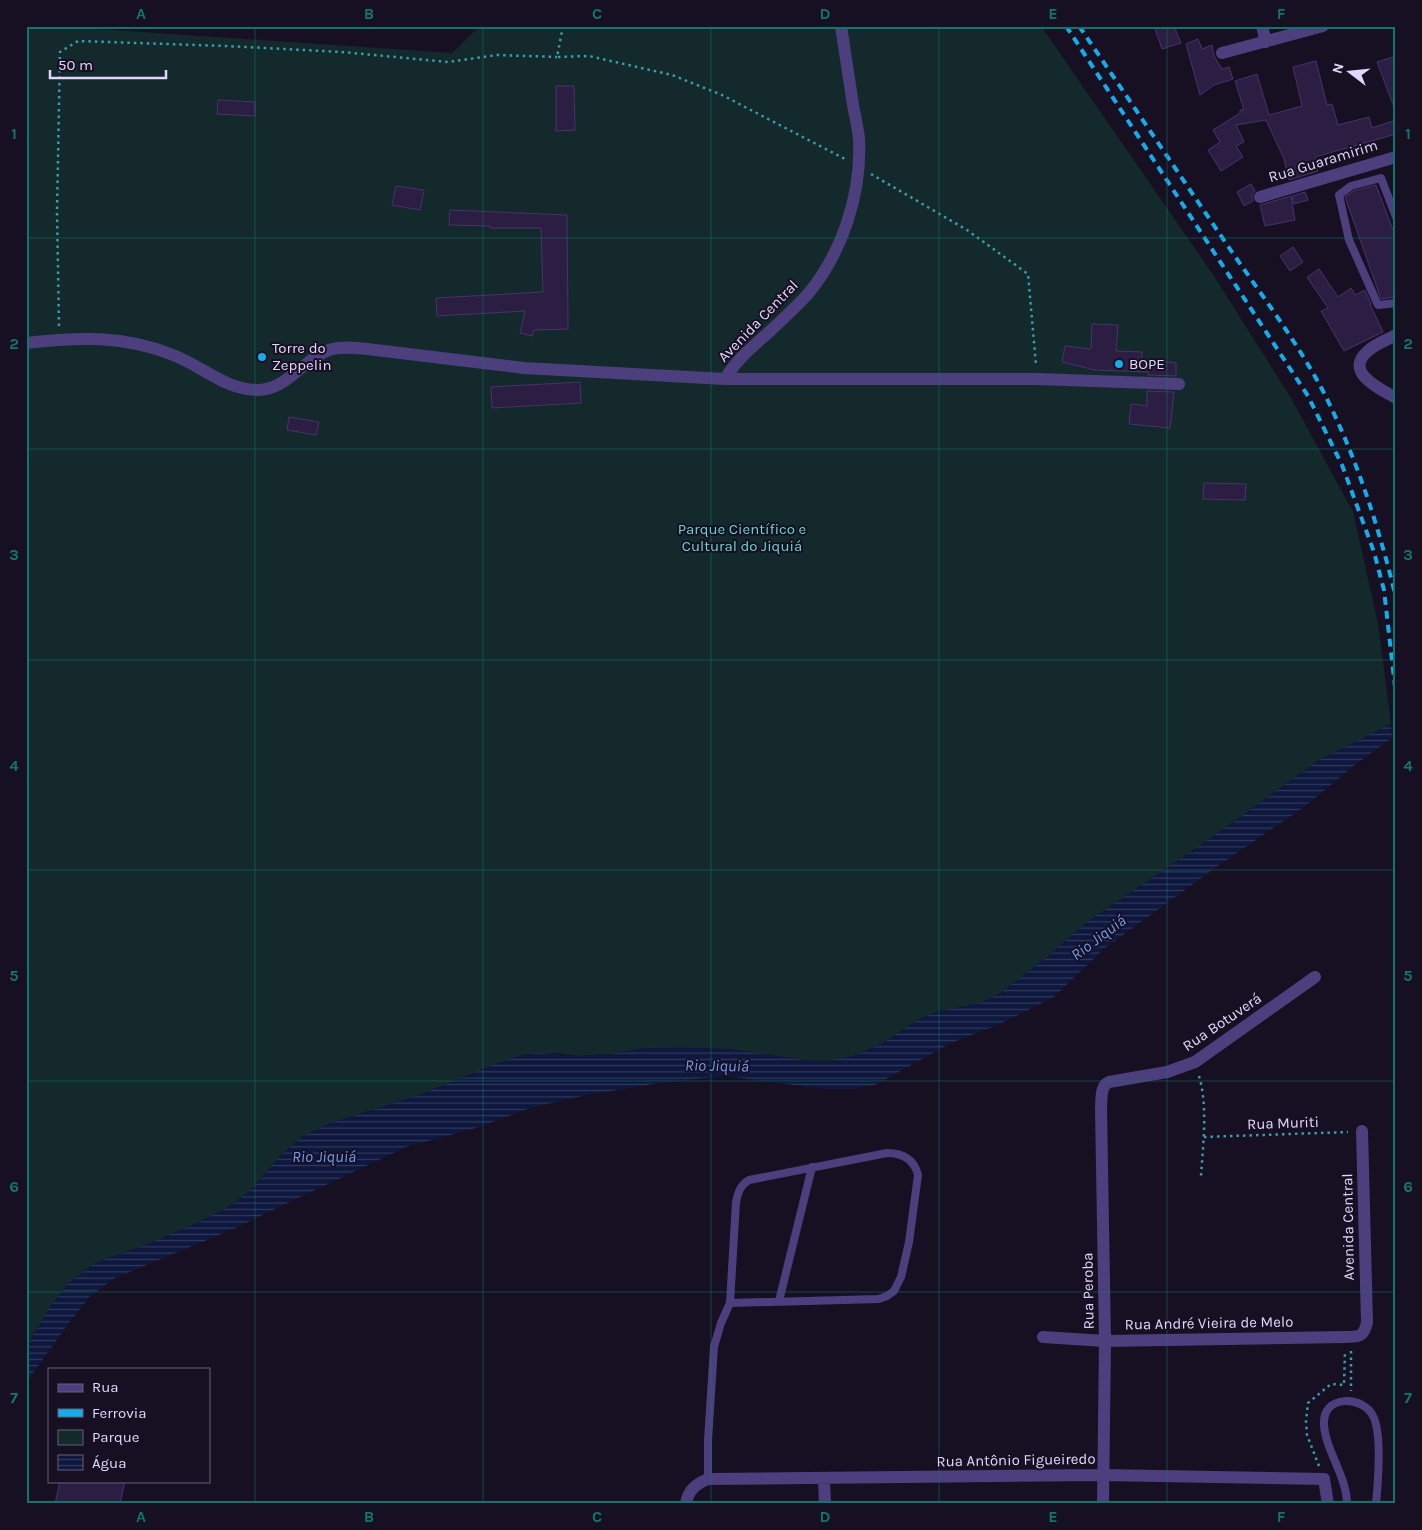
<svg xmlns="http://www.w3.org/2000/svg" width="1422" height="1530" viewBox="0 0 1422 1530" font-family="Karla,sans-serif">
	<defs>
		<pattern id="water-rules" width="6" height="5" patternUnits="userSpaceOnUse" patternTransform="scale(1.25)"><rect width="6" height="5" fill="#0e173e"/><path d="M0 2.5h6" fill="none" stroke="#31385b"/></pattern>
	</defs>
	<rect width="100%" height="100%" fill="#171023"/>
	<path fill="#14292c" d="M26,26H53L452,53L480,26H1041L1214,276L1291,398L1353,512L1378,623L1391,724L1319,760L1224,829L1086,923L1045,959L1002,992L981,1003L936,1012L916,1021L885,1042L854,1056L826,1061L803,1060L730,1049L653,1047L609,1054L580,1056L555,1053L522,1055L495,1064L420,1095L331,1123L303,1136L280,1156L251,1190L230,1206L199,1222L151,1243L95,1263L69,1283L50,1307L26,1347Z"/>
	<path fill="url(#water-rules)" d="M1391,724L1392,738L1356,764L1304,807L1215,868L1105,948L1054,997L998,1025L953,1042L875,1085L853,1089H824L726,1076L665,1082L587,1095L530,1108L476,1128L406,1147L231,1230L115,1278L90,1296L66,1327L26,1383V1347L50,1307L69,1283L95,1263L151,1243L199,1222L230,1206L251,1190L280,1156L303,1136L331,1123L420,1095L495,1064L522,1055L538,1053L580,1056L609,1054L653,1047L730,1049L803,1060L826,1061L854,1056L885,1042L916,1021L936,1012L981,1003L1002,992L1045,959L1086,923L1224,829L1319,760Z"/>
	<path fill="#2c1e42" stroke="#48326c" d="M1154,26H1174L1181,43L1162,49Z
		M1198,39L1202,49L1212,45L1214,56L1222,69L1229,67L1233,79L1214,85L1200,95L1186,44Z
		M1396,56V110H1395L1377,62Z
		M1316,61L1327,105L1332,104L1338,125L1369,117L1372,128L1396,120V134L1315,157L1318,171L1289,180L1284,159L1266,120L1236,125L1244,142L1236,146L1243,157L1221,171L1208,150L1220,142L1213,130L1240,113V110H1244L1235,81L1257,74L1269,115L1302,106L1293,67Z
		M556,86H574L575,130L556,131Z
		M218,100L255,102V116L217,114Z
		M1251,184L1255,191L1252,196L1253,201L1244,206L1237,192Z
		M1376,185L1396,238L1395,297L1381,299L1345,197L1353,191Z
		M396,186L424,190L420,210L392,205Z
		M1305,192L1308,200L1294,204L1292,196Z
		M1291,196L1295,220L1265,226L1260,205Z
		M450,210L567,215L568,329L534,330L532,336L520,333L525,311L437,316L436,298L543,292L541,228H490V226L449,225Z
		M1293,247L1303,262L1290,271L1280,256Z
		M1319,269L1338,297L1351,288L1355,295L1365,290L1371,304H1370L1383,332L1344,351L1321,311L1328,308L1307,277Z
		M1092,324L1118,325L1116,351L1142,352V359L1176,363V376L1148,375V372L1095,370L1062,362L1065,346L1091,349Z
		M580,382L581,403L492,408L491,387Z
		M1147,391L1174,392L1170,428L1129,424L1131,404L1147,406Z
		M289,417L319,422L316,435L287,430Z
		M1204,483L1246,484L1245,500L1203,499Z
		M60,1481H125L120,1504H55Z"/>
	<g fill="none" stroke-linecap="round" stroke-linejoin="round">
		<path stroke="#399dac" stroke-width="2.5" stroke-dasharray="2.5 4" stroke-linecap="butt" d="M563,26L557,57L589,56L672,75L722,95L845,159
			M871,174L967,230L1028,274L1036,365
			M59,326L57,212L60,52L78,41L226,46L342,52L448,62L497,55L557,57
			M1199,1076C1208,1106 1203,1145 1201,1176
			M1204,1137L1348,1132
			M1351,1351V1391
			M1319,1466L1307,1435L1306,1421L1308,1403L1331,1384L1344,1385L1345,1351"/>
		<path stroke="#4d3f7e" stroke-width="8" d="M1396,217L1381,178L1351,186L1339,195L1349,240L1378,305L1396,303
			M779,1301L812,1167
			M708,1479V1440L714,1347L721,1323L730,1303L736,1202C738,1193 740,1185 749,1180L887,1153C903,1153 914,1159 918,1175L909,1242L901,1277L894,1291L887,1296L879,1299L730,1303
			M1347,1504C1347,1476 1324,1448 1324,1423C1323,1395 1363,1395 1373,1416C1382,1433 1378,1483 1376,1504"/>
		<path stroke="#4d3f7e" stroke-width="12" d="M1262,26L1266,42
			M1222,53L1323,26
			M1260,197L1396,157
			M1396,335C1387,340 1375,344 1368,351C1343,372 1380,389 1396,398
			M26,343C78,337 124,335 173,355C202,366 224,389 257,390C286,391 303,359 329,350C341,346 354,348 367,349L524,368L725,379H1037L1179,384
			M725,379C737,359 752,347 769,332C782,320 795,308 807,295C842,254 862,193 859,139C858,128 855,116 853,105C849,79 845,53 841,26
			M1043,1337L1105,1341L1345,1337C1359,1337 1364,1337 1367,1322L1362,1131
			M824,1479L825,1504
			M686,1504C688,1490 696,1484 708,1479L1102,1475L1324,1479L1328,1504
			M1103,1504L1105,1341L1101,1107C1102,1098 1100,1086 1109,1082L1167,1072L1195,1062L1315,977"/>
		<path stroke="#14ace9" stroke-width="4" stroke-dasharray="8 6" stroke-linecap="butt" d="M1066,26L1308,396L1342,465L1374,552L1384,590L1395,687L1396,720
			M1079,26C1130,101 1181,177 1232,252C1263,297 1297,342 1323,391C1356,456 1379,527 1396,598"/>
	</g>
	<path fill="none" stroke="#0f766e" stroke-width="1" stroke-opacity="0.55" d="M255,26V1504M483,26V1504M711,26V1504M939,26V1504M1167,26V1504M26,238H1396M26,449H1396M26,660H1396M26,870H1396M26,1081H1396M26,1292H1396"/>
	<g fill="#14ace9" stroke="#171023" stroke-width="2">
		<circle cx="262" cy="357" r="5"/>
		<circle cx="1119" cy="364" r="5"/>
	</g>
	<g text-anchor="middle" stroke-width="4" stroke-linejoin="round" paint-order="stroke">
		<g font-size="15" fill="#e1d6fb" stroke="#171023">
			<text transform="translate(1323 161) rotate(-17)" y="5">Rua Guaramirim</text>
			<text transform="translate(758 321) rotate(-46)" y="5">Avenida Central</text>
			<text transform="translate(1222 1022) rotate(-34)" y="5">Rua Botuverá</text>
			<text transform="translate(1283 1123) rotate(-2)" y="5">Rua Muriti</text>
			<text transform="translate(1348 1227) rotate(-91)" y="5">Avenida Central</text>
			<text transform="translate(1088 1291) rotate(-91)" y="5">Rua Peroba</text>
			<text transform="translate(1209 1323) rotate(-1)" y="5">Rua André Vieira de Melo</text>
			<text transform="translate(1016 1460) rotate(-1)" y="5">Rua Antônio Figueiredo</text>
		</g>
		<g font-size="15" fill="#e1d6fb" stroke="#171023" text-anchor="start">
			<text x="272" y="353">Torre do<tspan x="272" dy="17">Zeppelin</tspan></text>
			<text x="1129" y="369">BOPE</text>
		</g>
		<g font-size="15" fill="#68d5ce" stroke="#171023">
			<text x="742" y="534">Parque Científico e<tspan x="742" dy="17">Cultural do Jiquiá</tspan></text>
		</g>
		<g font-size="16" font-style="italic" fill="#6d9cf2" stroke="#171023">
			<text transform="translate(1098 937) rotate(-37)" y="6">Rio Jiquiá</text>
			<text transform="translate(717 1065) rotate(1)" y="6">Rio Jiquiá</text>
			<text x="324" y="1162">Rio Jiquiá</text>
		</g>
	</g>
	<rect width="1422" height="1530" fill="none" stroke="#171023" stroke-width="55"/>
	<rect x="48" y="1368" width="162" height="115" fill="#171023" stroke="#685f79"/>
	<rect x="58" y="1384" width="25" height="8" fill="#4d3f7e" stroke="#685f79"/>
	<text x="92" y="1392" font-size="15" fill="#e1d6fb">Rua</text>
	<rect x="58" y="1409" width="25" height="8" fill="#14ace9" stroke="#685f79"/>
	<text x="92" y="1418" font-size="15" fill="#e1d6fb">Ferrovia</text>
	<rect x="58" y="1430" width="25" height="15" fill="#14292c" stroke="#685f79"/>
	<text x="92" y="1442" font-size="15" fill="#e1d6fb">Parque</text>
	<rect x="58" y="1455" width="25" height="15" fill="url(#water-rules)" stroke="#685f79"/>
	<text x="92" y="1468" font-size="15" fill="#e1d6fb">Água</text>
	<g transform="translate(1350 72) rotate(286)" stroke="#171023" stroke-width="4" paint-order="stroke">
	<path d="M0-4L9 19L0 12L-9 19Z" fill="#e1d6fb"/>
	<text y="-8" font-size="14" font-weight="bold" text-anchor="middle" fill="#e1d6fb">N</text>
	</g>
	<path d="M50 70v8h116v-8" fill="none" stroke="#e1d6fb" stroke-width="2.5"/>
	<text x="58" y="70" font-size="15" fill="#e1d6fb" stroke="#171023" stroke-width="4" paint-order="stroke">50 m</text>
	<rect x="28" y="28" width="1366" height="1474" fill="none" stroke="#0f766e" stroke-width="2"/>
	<g font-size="16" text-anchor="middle" font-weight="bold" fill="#0f766e">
		<text x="141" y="19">A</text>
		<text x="369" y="19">B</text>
		<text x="597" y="19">C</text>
		<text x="825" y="19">D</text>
		<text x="1053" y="19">E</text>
		<text x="1281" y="19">F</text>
		<text x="14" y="139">1</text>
		<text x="1408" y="139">1</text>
		<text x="14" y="349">2</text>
		<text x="1408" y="349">2</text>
		<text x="14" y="560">3</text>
		<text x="1408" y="560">3</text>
		<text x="14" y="771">4</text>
		<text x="1408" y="771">4</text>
		<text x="14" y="981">5</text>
		<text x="1408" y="981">5</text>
		<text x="14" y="1192">6</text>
		<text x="1408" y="1192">6</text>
		<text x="14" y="1403">7</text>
		<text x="1408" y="1403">7</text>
		<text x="141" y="1522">A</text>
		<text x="369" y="1522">B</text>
		<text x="597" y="1522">C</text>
		<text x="825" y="1522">D</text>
		<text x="1053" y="1522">E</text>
		<text x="1281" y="1522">F</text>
	</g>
</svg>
